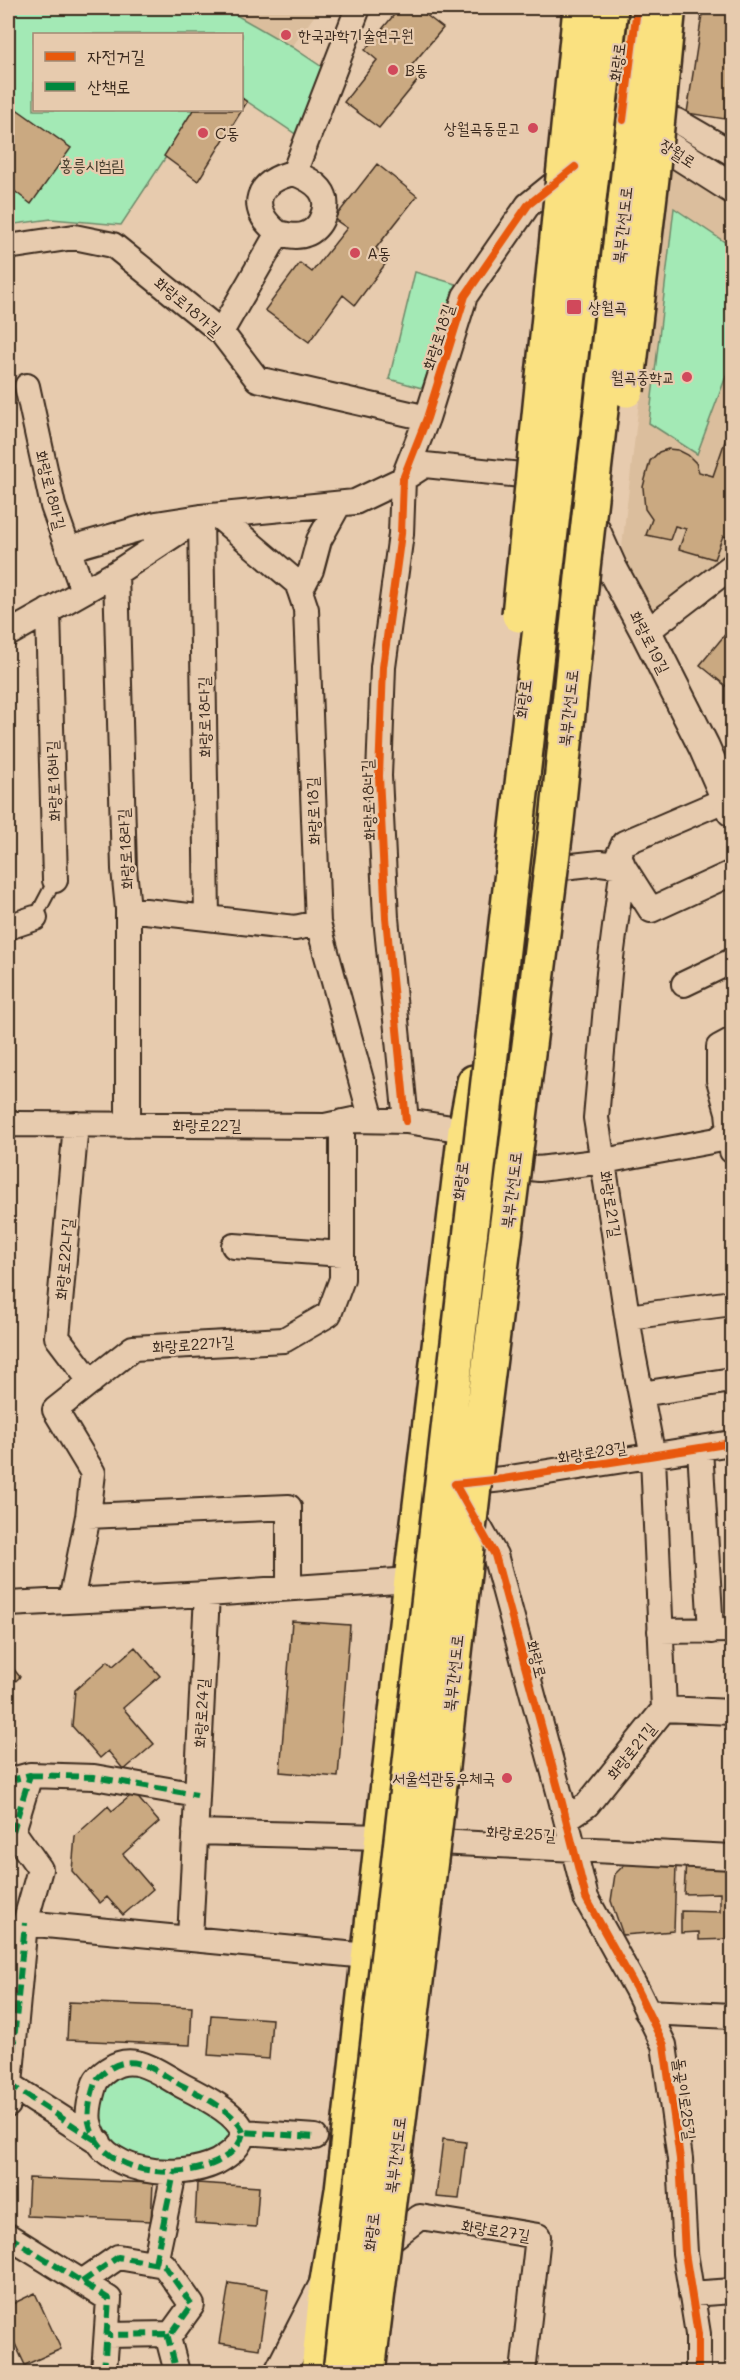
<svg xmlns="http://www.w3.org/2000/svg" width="740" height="2380" viewBox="0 0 740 2380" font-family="Mali,'Poor Story',sans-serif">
	<rect width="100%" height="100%" fill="#e7cbae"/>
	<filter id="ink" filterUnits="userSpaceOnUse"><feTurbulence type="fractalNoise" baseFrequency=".0167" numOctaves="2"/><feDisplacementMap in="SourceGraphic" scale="12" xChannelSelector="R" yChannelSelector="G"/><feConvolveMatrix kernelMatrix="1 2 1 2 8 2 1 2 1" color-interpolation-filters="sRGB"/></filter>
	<g filter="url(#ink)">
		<path fill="#dbbe9d" d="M224,8H320L292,47Z
			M669,147L732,188V566L646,632L618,581Z"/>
		<path fill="#a3e9b5" stroke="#6f8a6a" stroke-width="1.5" d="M8,8H224L292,47L331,73L306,141L242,98V34H34V110H197L121,225L51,219L8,225Z
			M674,208L732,247V360L697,454L649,423Z
			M415,272L459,285L422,388L389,379Z
			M117,2063L174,2080L242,2139L229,2156L141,2168L93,2132L92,2093Z"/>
		<path fill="#caa981" stroke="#3b2a1e" stroke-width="1.5" d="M395,8H430L425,14L443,28L411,66L422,75L379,128L344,102L377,60L365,50L398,10Z
			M703,8H732V80L725,119L687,113Z
			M242,98L247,102L198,181L164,156L193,110H242Z
			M8,103L71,148L31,204L8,186Z
			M377,164L417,196L376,248L389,259L355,305L343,295L309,342L265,310L300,263L312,272L347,228L334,219Z
			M732,421V538L723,536L714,559L679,549L686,529L675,526L670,540L646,535L652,519L645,509L643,487L650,461L659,452L668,449L678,450L688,455L696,463L699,472L713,476Z
			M732,626V691L700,665Z
			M292,1621L350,1625L338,1777L280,1772Z
			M135,1647L160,1676L123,1708L154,1744L124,1770L108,1751L100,1758L72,1726L75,1690L108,1661L113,1666Z
			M8,1662L20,1677L8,1688Z
			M8,1736L15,1744L8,1750Z
			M134,1793L159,1822L123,1854L153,1889L123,1915L107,1897L100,1903L72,1871L75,1836L108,1806L112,1811Z
			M686,1861L732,1864V1939L699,1940V1932L681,1933V1911L720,1912V1893L684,1894Z
			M627,1862L676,1865L674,1931L623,1935L611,1901L615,1874Z
			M69,2002L192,2007L190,2045L67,2040Z
			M211,2015L272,2019L269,2059L208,2055Z
			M443,2139L466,2142L459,2199L436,2197Z
			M29,2178L153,2183L151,2221L27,2216Z
			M197,2183L259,2187L256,2227L195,2223Z
			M229,2283L268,2289L259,2349L219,2343Z
			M35,2293L61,2349L25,2365L8,2329V2306Z"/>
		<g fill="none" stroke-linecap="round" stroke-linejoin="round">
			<defs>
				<path id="service" d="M35,918L55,880"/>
				<path id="minor" d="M642,119L677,121L732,153
					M278,233C246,208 257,180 294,173
					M8,247L74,237L113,245L221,332L257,379L427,418
					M221,332L278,233C287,235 297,238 306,234C313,232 320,224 322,218C333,193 315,181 294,173L358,8
					M27,386L53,506L83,591
					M339,504L319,540L311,570L300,591L306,609L318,923L372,1120
					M218,516L297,583L300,591
					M68,549L156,524L201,517L207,917
					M116,573L124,869L128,909V1125
					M48,611L55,880
					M646,632L732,566
					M8,634L116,573L201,517L355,502L403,479L425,465L550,478
					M727,799L624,843L619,854L623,866L651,910L732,873
					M535,870L600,863L623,866
					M128,909L295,928L318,923
					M8,927L35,918
					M684,984L732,961
					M732,1040L719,1047V1080L728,1112L732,1151
					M406,1121L386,918L379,776L383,667L401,534L403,479L427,418L465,296L528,205L570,171
					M76,1124L57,1337L91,1382
					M8,1126L15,1124L325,1126L353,1120L406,1121L465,1130
					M503,1165L539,1169L604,1161L717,1140L732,1128
					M234,1246L342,1254
					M628,1317L732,1303
					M641,1394L732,1380
					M700,1449L711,1631
					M88,1516L289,1507V1588
					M71,1601L88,1516L93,1473L55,1410L133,1348L284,1340L329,1314L342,1279V1122
					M8,1604L207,1594L411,1580
					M660,1631L732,1630
					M664,1709L732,1712
					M30,1775L94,1777L197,1795
					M8,1781L30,1775L13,1831
					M566,1819L587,1805L664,1709L653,1457L633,1354L596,1118L609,973L623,866
					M8,1829L13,1831L40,1869L25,1923L367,1956
					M195,1832L381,1837
					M417,1841L732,1857
					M190,1939L207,1594
					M647,2012L732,2016
					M9,2084L99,2142
					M8,2105L25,1923
					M243,2132C237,2113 201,2095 183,2086C160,2074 135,2051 109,2069C102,2074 96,2078 94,2086C91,2096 87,2111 89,2122C100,2175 177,2181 217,2162C229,2155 241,2147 243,2132L315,2137
					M8,2236L109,2299L104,2372
					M376,2251L420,2217L538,2236L523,2372
					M155,2263L174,2173
					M82,2282L118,2257L164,2265L192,2305L171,2334L107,2335
					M691,2294L732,2291
					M167,2334L177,2372
					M698,2372V2334L685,2253L680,2159L664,2045L637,1990L586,1898L561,1799L495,1555L455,1484L503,1479L732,1443"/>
				<path id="tertiary" d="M636,127L732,188
					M585,509L611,567L646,632L704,747L732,811
					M280,2372L325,2284"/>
				<path id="primary" d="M520,986L574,484L605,233
					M482,1265L487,1226L503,1163
					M318,2372L327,2281L342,2190L411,1580L465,1130L474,1082"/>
			</defs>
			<use href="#service" stroke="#3b2a1e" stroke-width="16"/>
			<use href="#minor" stroke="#3b2a1e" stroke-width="28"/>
			<use href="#tertiary" stroke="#3b2a1e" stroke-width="34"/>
			<use href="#primary" stroke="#3b2a1e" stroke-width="38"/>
			<use href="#service" stroke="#e7cbae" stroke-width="12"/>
			<use href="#minor" stroke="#e7cbae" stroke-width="24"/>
			<use href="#tertiary" stroke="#e7cbae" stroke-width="30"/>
			<use href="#primary" stroke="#fae180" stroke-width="33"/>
			<defs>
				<path id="trunk-bridge" d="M627,390L652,178L668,15
					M519,615L580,8
					M340,2372L611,8
					M368,2372L436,1819L474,1486L557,821L583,568L647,8"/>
			</defs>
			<use href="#trunk-bridge" stroke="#3b2a1e" stroke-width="38" stroke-linecap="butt"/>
			<use href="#trunk-bridge" stroke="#fae180" stroke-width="33"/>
			<path stroke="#00873e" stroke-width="6" stroke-dasharray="12 6" stroke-linecap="butt" d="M30,1775L94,1777L197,1795
				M8,1781L30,1775L13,1831
				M9,2084L97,2141
				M8,2105L25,1923
				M243,2132C237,2113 201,2095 183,2086C160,2074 135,2051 109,2069C102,2074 96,2078 94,2086C91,2096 87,2111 89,2122C100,2175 177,2181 217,2162C229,2155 241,2147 243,2132L315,2137
				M8,2236L109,2299L104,2372
				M155,2263L174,2173
				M82,2282L118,2257L164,2265L192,2305L171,2334L107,2335
				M167,2334L177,2372"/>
			<defs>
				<path id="cycleway" d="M623,120L637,8
					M406,1121L386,918L379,776L383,667L401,534L403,479L427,418L465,296L528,205L575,167
					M698,2372V2334L685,2253L680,2159L664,2045L637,1990L586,1898L561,1799L495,1555L455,1484L503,1479L732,1443"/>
			</defs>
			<use href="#cycleway" stroke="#e7cbae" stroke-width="11"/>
			<use href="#cycleway" stroke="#e8590c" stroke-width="8"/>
		</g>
	</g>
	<g fill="#d1495b" stroke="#e7cbae" stroke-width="2">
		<circle cx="286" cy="35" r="6"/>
		<circle cx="393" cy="70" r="6"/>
		<circle cx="533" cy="128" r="6"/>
		<circle cx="203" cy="133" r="6"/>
		<circle cx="355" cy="253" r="6"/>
		<rect x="566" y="299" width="16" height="16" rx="3"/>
		<circle cx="687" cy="377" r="6"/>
		<circle cx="507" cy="1778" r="6"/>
	</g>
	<g text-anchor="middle" stroke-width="4.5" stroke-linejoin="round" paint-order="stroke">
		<g font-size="16" fill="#3b2a1e" stroke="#e7cbae" text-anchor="start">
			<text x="298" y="41">한국과학기술연구원</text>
			<text x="405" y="76">B동</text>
			<text x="521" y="134" text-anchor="end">상월곡동문고</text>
			<text x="215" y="139">C동</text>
			<text x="367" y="259">A동</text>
			<text x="588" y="313">상월곡</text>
			<text x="675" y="383" text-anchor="end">월곡중학교</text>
			<text x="495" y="1784" text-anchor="end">서울석관동우체국</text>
		</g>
		<g font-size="16" fill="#3b2a1e" stroke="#e7cbae">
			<text transform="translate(617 62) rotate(-83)" y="6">화랑로</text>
			<text transform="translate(678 153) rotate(33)" y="6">장월로</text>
			<text transform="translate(622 225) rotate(-84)" y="6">북부간선도로</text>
			<text transform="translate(188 306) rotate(40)" y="6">화랑로18가길</text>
			<text transform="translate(438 337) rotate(-72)" y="6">화랑로18길</text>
			<text transform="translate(51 490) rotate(76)" y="6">화랑로18마길</text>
			<text transform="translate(650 642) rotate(63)" y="6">화랑로19길</text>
			<text transform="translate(523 699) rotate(-83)" y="6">화랑로</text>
			<text transform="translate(568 708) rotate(-84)" y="6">북부간선도로</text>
			<text transform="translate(204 717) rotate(-91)" y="6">화랑로18다길</text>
			<text transform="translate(53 781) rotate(-92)" y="6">화랑로18바길</text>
			<text transform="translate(368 800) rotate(-92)" y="6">화랑로18나길</text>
			<text transform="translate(313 811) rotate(-92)" y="6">화랑로18길</text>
			<text transform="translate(125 849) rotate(-93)" y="6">화랑로18라길</text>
			<text x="207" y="1131">화랑로22길</text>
			<text transform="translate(460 1181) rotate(-84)" y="6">화랑로</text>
			<text transform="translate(511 1190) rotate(-83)" y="6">북부간선도로</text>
			<text transform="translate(611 1204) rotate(81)" y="6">화랑로21길</text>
			<text transform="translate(64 1259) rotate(-85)" y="6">화랑로22나길</text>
			<text transform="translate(193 1344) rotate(-4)" y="6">화랑로22가길</text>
			<text transform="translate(592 1452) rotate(-9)" y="6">화랑로23길</text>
			<text transform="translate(537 1659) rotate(75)" y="6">화랑로</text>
			<text transform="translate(453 1673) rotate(-84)" y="6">북부간선도로</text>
			<text transform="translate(201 1713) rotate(-87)" y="6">화랑로24길</text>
			<text transform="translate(631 1751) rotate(-51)" y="6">화랑로21길</text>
			<text transform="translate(521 1833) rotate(3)" y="6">화랑로25길</text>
			<text transform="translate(685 2099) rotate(82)" y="6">돌곶이로25길</text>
			<text transform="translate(395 2155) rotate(-83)" y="6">북부간선도로</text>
			<text transform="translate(496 2230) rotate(9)" y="6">화랑로27길</text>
			<text transform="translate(371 2232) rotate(-84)" y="6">화랑로</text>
		</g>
		<g font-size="16" fill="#453d2d" stroke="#e7cbae">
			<text x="92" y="171">홍릉시험림</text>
		</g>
	</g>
	<rect width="740" height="2380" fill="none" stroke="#e7cbae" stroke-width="30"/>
	<rect x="15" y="15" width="710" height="2350" fill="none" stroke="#3b2a1e" stroke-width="2" filter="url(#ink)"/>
	<rect x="33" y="33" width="210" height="78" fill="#e7cbae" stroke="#a28b74" stroke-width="1.5"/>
	<rect x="45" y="52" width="30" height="9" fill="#e8590c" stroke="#a28b74" stroke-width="1.5"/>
	<text x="87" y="63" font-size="18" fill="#3b2a1e">자전거길</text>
	<rect x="45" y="82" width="30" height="9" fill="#00873e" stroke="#a28b74" stroke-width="1.5"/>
	<text x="87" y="93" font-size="18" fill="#3b2a1e">산책로</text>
</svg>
